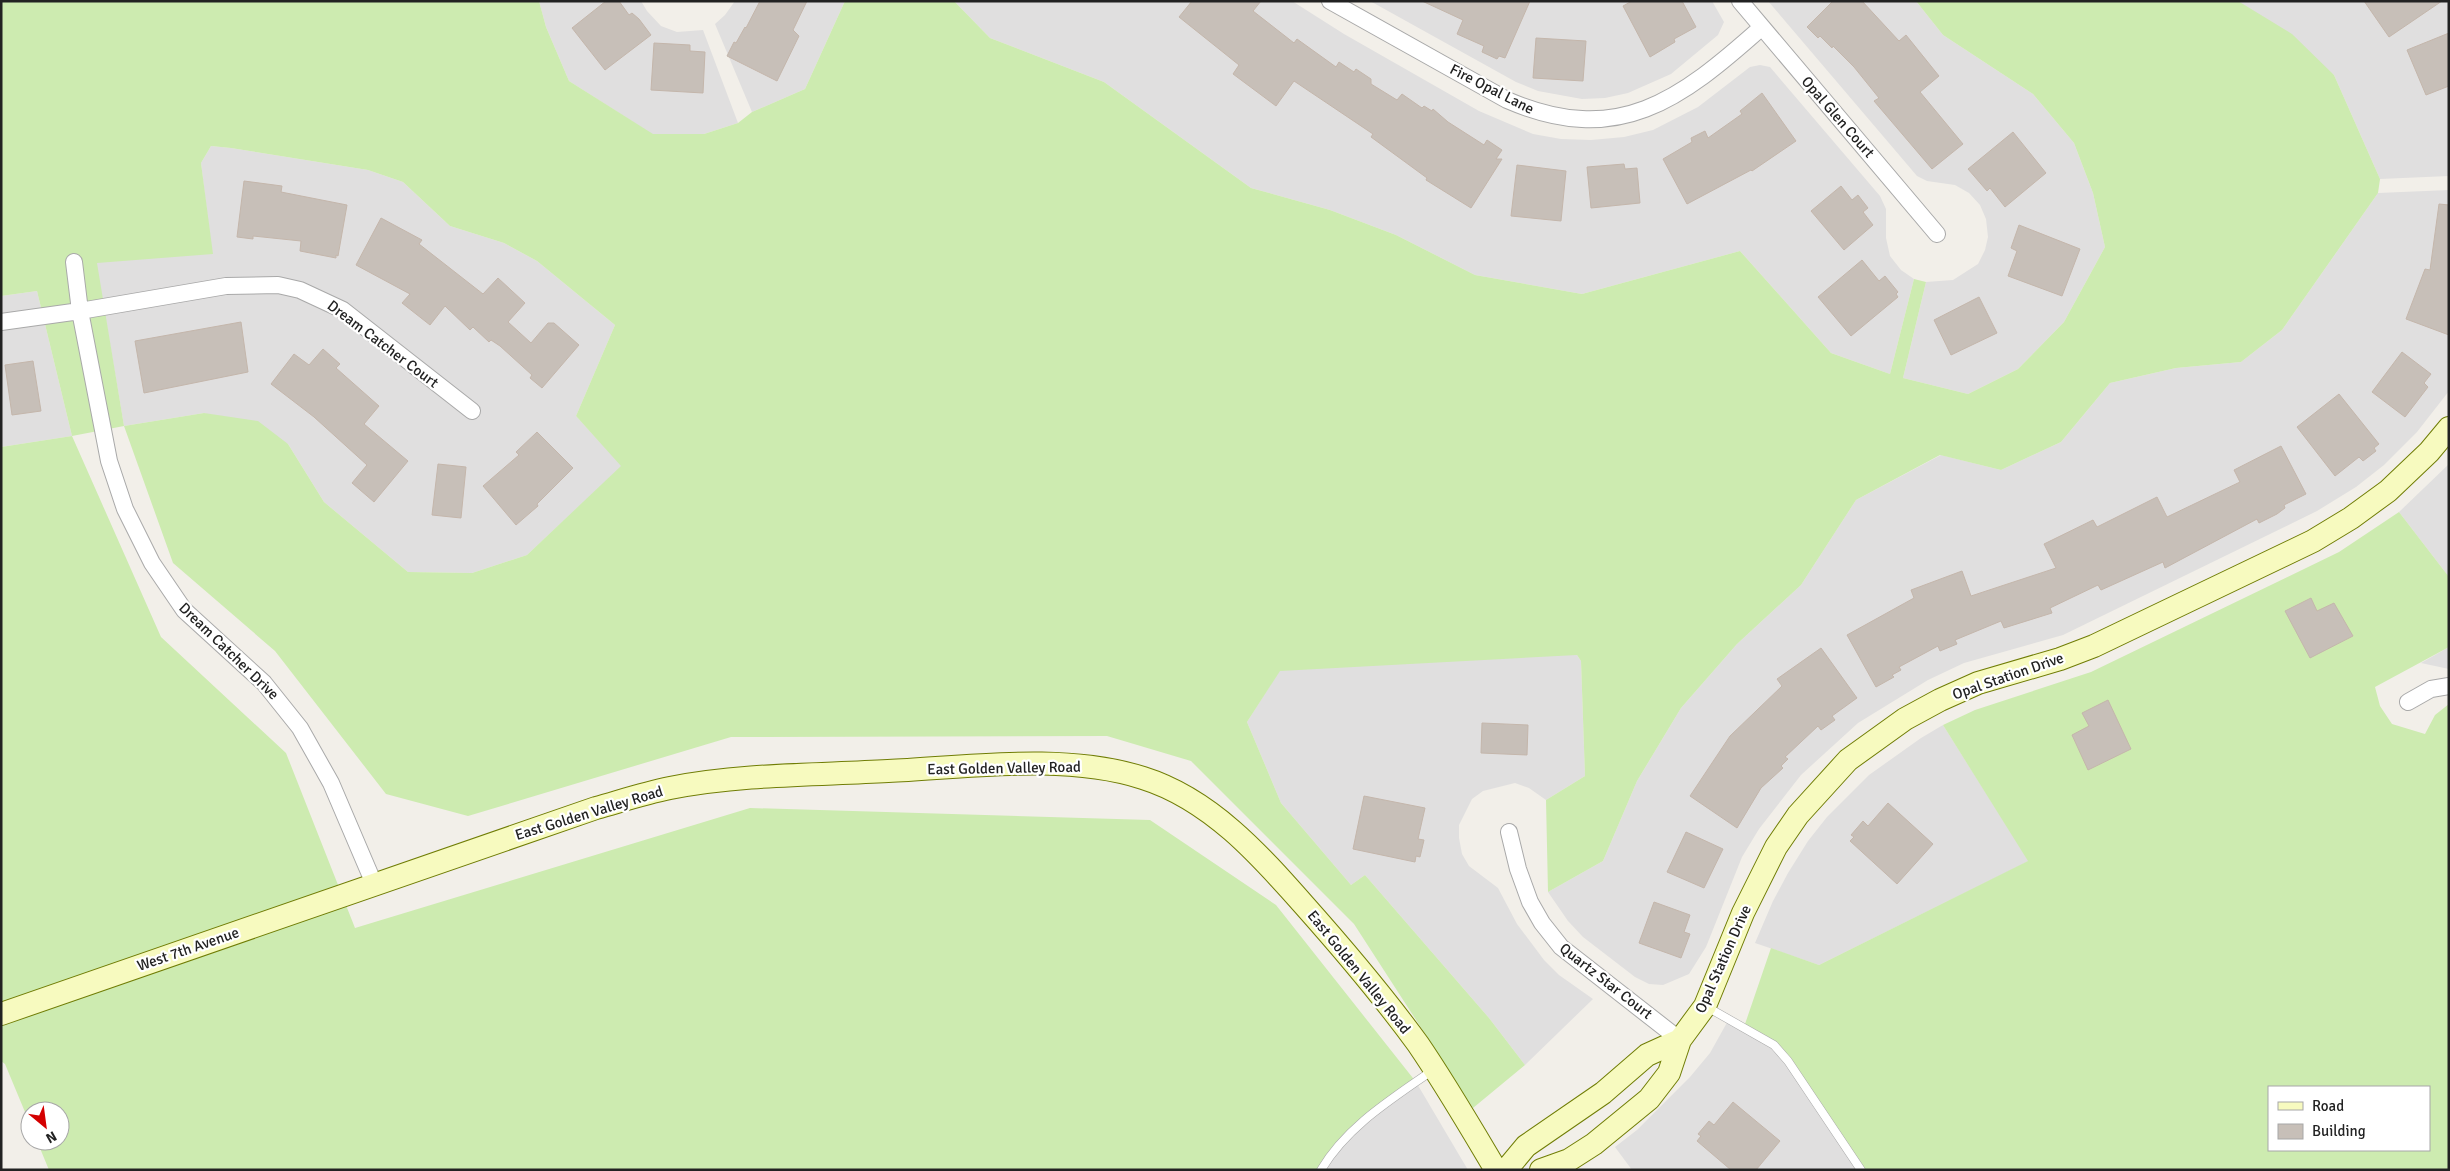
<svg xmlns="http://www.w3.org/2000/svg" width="2450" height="1171" viewBox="0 0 2450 1171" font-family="Signika,sans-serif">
	<rect width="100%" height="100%" fill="#f2efe9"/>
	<path fill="#e0dfdf" d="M539,1H641L647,11L661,26L677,32L703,30L738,123L704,134H652L569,81L546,27Z
		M735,1H845L805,89L752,112L715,24L725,15Z
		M954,1H1292L1344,34L1479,111L1533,134L1561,139L1591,140L1624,137L1653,130L1698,107L1750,67L1760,65L1770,67L1880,196L1886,209V238L1890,256L1901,270L1914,279L1890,374L1831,353L1740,251L1582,294L1475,275L1396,235L1330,210L1251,188L1104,82L990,38Z
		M1370,1H1712L1724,22L1718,35L1671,74L1628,93L1605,98L1582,99L1538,91L1516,82Z
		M1768,1H1916L1943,35L2033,94L2074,143L2093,193L2105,247L2064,322L2018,369L1968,394L1903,378L1926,282L1953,280L1978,264L1985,250L1988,237L1986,219L1980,205L1969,193L1955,185L1927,181L1917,176Z
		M2238,1H2449V176L2380,179L2334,75Z
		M211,146L231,148L368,170L403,182L450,226L504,243L537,261L615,325L576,416L622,466L527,555L472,573L408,572L324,502L288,444L204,413L124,426L96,262L212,253L201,163Z
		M2449,190V391L2417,432L2384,465L2356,487L2317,511L2063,635L1964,663L1928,680L1858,723L1801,775L1759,829L1742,857L1706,947L1689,974L1663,985L1649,984L1635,977L1583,937L1568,921L1548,892L1603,861L1637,781L1681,708L1737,644L1801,585L1856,500L1941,455L2001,470L2061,442L2110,383L2176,368L2241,362L2282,330L2378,193Z
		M37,291L72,436L1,447V296Z
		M2449,464V577L2399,512Z
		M2449,647V669L2421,663Z
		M1569,654L1577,655L1581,661L1585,776L1546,800L1529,788L1515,783L1483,791L1472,799L1459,825V838L1462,854L1469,866L1498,888L1517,924L1544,960L1559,975L1593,999L1525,1065L1489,1018L1365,875L1351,885L1281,803L1247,722L1280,670Z
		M1943,725L2029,861L1819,965L1755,943L1773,901L1788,873L1808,841L1827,817L1869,775L1921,738Z
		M1729,1019L1774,1045L1861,1170H1632L1615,1147L1637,1130L1690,1077L1710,1053Z
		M1416,1082L1468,1170H1321L1332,1151Z"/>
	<path fill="#cdebb0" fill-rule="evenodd" d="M1,1H539L546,27L569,81L653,134H704L738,123L752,112L805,89L845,1H954L990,38L1104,82L1251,188L1330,210L1396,235L1475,275L1582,294L1740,251L1831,353L1890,374L1914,279L1926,282L1903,378L1968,394L2018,369L2064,322L2105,247L2093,193L2074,143L2033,94L1943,35L1916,1H2238L2292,34L2334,75L2380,179L2378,193L2282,330L2241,362L2176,368L2110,383L2061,442L2001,470L1940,455L1856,500L1801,585L1737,644L1681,708L1637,781L1603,861L1548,892L1546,800L1585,776L1581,661L1577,655L1280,671L1247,722L1281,803L1351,885L1365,875L1489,1018L1525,1065L1473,1108L1354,924L1191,761L1107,736L731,737L468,816L386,794L275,651L173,563L124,426L72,436L161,637L286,753L355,928L750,808L1150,820L1276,905L1416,1082L1332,1151L1321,1170H49L37,1141H60V1111H30V1124L5,1064L1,1061V447L72,436L37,291L1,296ZM211,146L231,148L368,170L403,182L450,226L504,243L537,261L615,325L576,416L621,466L527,555L472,573L408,572L324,502L288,444L258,421L204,413L124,426L97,263L213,254L201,163Z
		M2399,512L2449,577V647L2375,687L2380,706L2392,724L2425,734L2435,715L2449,704V1170H1861L1774,1045L1744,1027L1771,948L1819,965L2028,861L1943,725L1975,710L2091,672L2339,552ZM2269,1087H2429V1150H2269Z"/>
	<path fill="#c7bfb8" stroke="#c4b6ab" d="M606,1H619L629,15L632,13L639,19L651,35L605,70L572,28Z
		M760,1H807L793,30L799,36L777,81L727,56L734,42L736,43L745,27L746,28Z
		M1192,1H1261L1253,11L1294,43L1297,39L1336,67L1339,62L1354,72L1356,69L1371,79V84L1397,100L1402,94L1422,108L1424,106L1432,111L1433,109L1448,122L1484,145L1487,140L1502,150L1496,159H1502L1471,208L1426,180L1427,178L1371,137L1373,134L1294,81L1276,106L1233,74L1239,65L1179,17Z
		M1422,1H1530L1505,58L1499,56L1497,59L1482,52L1484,46L1457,34L1463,20Z
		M1632,1H1682L1696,27L1674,39L1675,42L1650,57L1623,6Z
		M1833,1H1862L1899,41L1906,35L1939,76L1920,92L1963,144L1932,169L1874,101L1879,98L1854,67L1833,46L1832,48L1820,36L1818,38L1807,27Z
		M2364,1H2442L2389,37Z
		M2449,33V86L2426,95L2407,50Z
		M1536,38L1586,41L1583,81L1533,78Z
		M654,43L690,45V51L705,52L703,93L651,90Z
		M1762,93L1796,141L1752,171L1751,170L1687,204L1663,159L1692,142L1691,138L1705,131L1708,138L1742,114L1740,111Z
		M2013,132L2046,173L2005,207L1990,188L1987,191L1968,169Z
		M1624,164L1625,169L1637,168L1640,203L1591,208L1587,167Z
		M1517,165L1566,171L1561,221L1511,216Z
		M244,181L282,186L281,192L347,205L338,256L336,255V258L300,251L301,241L253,236V239L237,237Z
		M1841,186L1852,200L1858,195L1868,208L1863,212L1873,225L1844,250L1811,211Z
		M2439,204L2449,205V335L2406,319L2425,269L2430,270Z
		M381,218L422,240L419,244L483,294L498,278L525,303L508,322L531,343L548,323H554L579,345L542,388L530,378L532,375L500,346L491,340L489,342L473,327L470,330L445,306L430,325L402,303L410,294L356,265Z
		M2019,225L2080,249L2062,296L2008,276L2017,251L2011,248Z
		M1862,260L1879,281L1885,276L1898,292L1896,294L1898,297L1851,336L1818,297Z
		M1979,297L1997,333L1951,355L1934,320Z
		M241,322L248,372L144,393L135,341Z
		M323,349L340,364L336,368L379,406L364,424L408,461L374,502L352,483L367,465L314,417L271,384L294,354L309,365Z
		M2402,352L2431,374L2424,383L2428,387L2405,417L2372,392Z
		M33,361L41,411L12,415L5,365Z
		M2339,394L2379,444L2374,448L2376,451L2363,461L2359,457L2335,476L2297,427Z
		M537,432L573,468L537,504L538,506L516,525L483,486L519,455L516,452Z
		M2281,446L2306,494L2284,505L2285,508L2277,514L2259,523L2257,519L2165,568L2163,562L2101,590L2098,585L2050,608L2052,613L2004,628L2001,621L1955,640L1957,644L1940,651L1938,646L1899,667L1901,670L1892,675L1894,677L1876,687L1847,635L1914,598L1911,590L1962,571L1971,596L2056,568L2044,544L2093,520L2097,527L2157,497L2167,517L2240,482L2234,470Z
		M438,464L466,467L461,518L432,515Z
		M2311,598L2317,611L2334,603L2353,636L2310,658L2285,611Z
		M1821,648L1857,698L1832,716L1835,720L1821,730L1818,726L1785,757L1788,759L1781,766L1783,768L1761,788L1737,828L1690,796L1730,736L1782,686L1777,679Z
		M2108,700L2131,749L2088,770L2072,735L2089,726L2082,713Z
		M1482,723L1528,725L1527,755L1481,753Z
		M1364,796L1425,808L1418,839L1424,840L1420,857L1416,856L1415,862L1353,849Z
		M1888,803L1933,844L1897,884L1850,841L1854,837L1851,835L1863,821L1868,826Z
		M1686,832L1723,849L1704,888L1667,872Z
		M1654,902L1690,915L1684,932L1690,934L1681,958L1639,943Z
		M1733,1102L1780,1141L1756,1170H1731L1697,1141L1701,1136L1698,1134L1709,1121L1714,1125Z"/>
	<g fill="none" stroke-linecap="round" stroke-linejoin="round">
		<defs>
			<path id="lane" d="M1707,1007L1774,1045L1788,1061L1861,1170
				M1321,1170C1347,1126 1392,1099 1433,1070"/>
			<path id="street" d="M1330,1L1507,100C1618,148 1680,100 1762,27
				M1740,1L1937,234
				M74,262L80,311L109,461L125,509L152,563L184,610L264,683L300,728L331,783L375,886
				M1,322L80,311L226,286L278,285L300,290L343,310L472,411
				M2408,702L2431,689L2449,686
				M1509,832L1518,869L1530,902L1542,923L1561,947L1680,1040"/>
			<path id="secondary" d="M1,1014L596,808C621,801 645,793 670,788C741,774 816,775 888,771C969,767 1065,753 1143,778C1210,799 1259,854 1304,905C1344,950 1383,996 1418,1044C1446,1085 1471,1128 1496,1170
				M1506,1170L1526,1146L1603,1093L1647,1055L1680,1040
				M1541,1170L1569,1160L1594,1144L1649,1099L1669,1073L1680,1040L1705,1006L1743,913L1776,847L1798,815L1848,760L1905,719L1940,700L1978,683L2060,659L2094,646L2313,541L2351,518L2388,491L2429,452L2449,428"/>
		</defs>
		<use href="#lane" stroke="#a9a9a9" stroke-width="9"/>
		<use href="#street" stroke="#a9a9a9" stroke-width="18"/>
		<use href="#secondary" stroke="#707d05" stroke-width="24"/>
		<use href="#lane" stroke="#fff" stroke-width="8"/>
		<use href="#street" stroke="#fff" stroke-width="16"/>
		<use href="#secondary" stroke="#f7fabf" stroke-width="22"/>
	</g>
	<g text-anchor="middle" stroke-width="4.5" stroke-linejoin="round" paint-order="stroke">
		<g font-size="15" fill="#222" stroke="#fff">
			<text transform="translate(1492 89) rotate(27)" y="5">Fire Opal Lane</text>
			<text transform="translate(1838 117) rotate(49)" y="5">Opal Glen Court</text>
			<text transform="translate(383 344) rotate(37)" y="5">Dream Catcher Court</text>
			<text transform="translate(229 651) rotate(44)" y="5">Dream Catcher Drive</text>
			<text transform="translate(2008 676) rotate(-19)" y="5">Opal Station Drive</text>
			<text transform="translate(1004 768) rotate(-1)" y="5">East Golden Valley Road</text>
			<text transform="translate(589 813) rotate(-17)" y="5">East Golden Valley Road</text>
			<text transform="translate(188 949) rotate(-19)" y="5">West 7th Avenue</text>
			<text transform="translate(1723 959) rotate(-66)" y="5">Opal Station Drive</text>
			<text transform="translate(1359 972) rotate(51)" y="5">East Golden Valley Road</text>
			<text transform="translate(1606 981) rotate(38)" y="5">Quartz Star Court</text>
		</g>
	</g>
	<rect width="2450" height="1171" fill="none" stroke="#222222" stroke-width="5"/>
	<rect x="2268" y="1086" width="162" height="65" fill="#ffffff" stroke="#a7a7a7"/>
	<rect x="2278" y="1102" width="25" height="8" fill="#f7fabf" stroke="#a7a7a7"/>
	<text x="2312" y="1111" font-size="15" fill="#222222">Road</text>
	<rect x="2278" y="1124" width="25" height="15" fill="#c7bfb8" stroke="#a7a7a7"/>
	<text x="2312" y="1136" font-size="15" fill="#222222">Building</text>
	<g transform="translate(45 1126) rotate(151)"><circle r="24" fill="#ffffff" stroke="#a7a7a7"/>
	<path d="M0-4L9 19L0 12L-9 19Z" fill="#d40000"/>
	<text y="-8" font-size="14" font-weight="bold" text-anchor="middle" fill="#222222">N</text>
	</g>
</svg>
